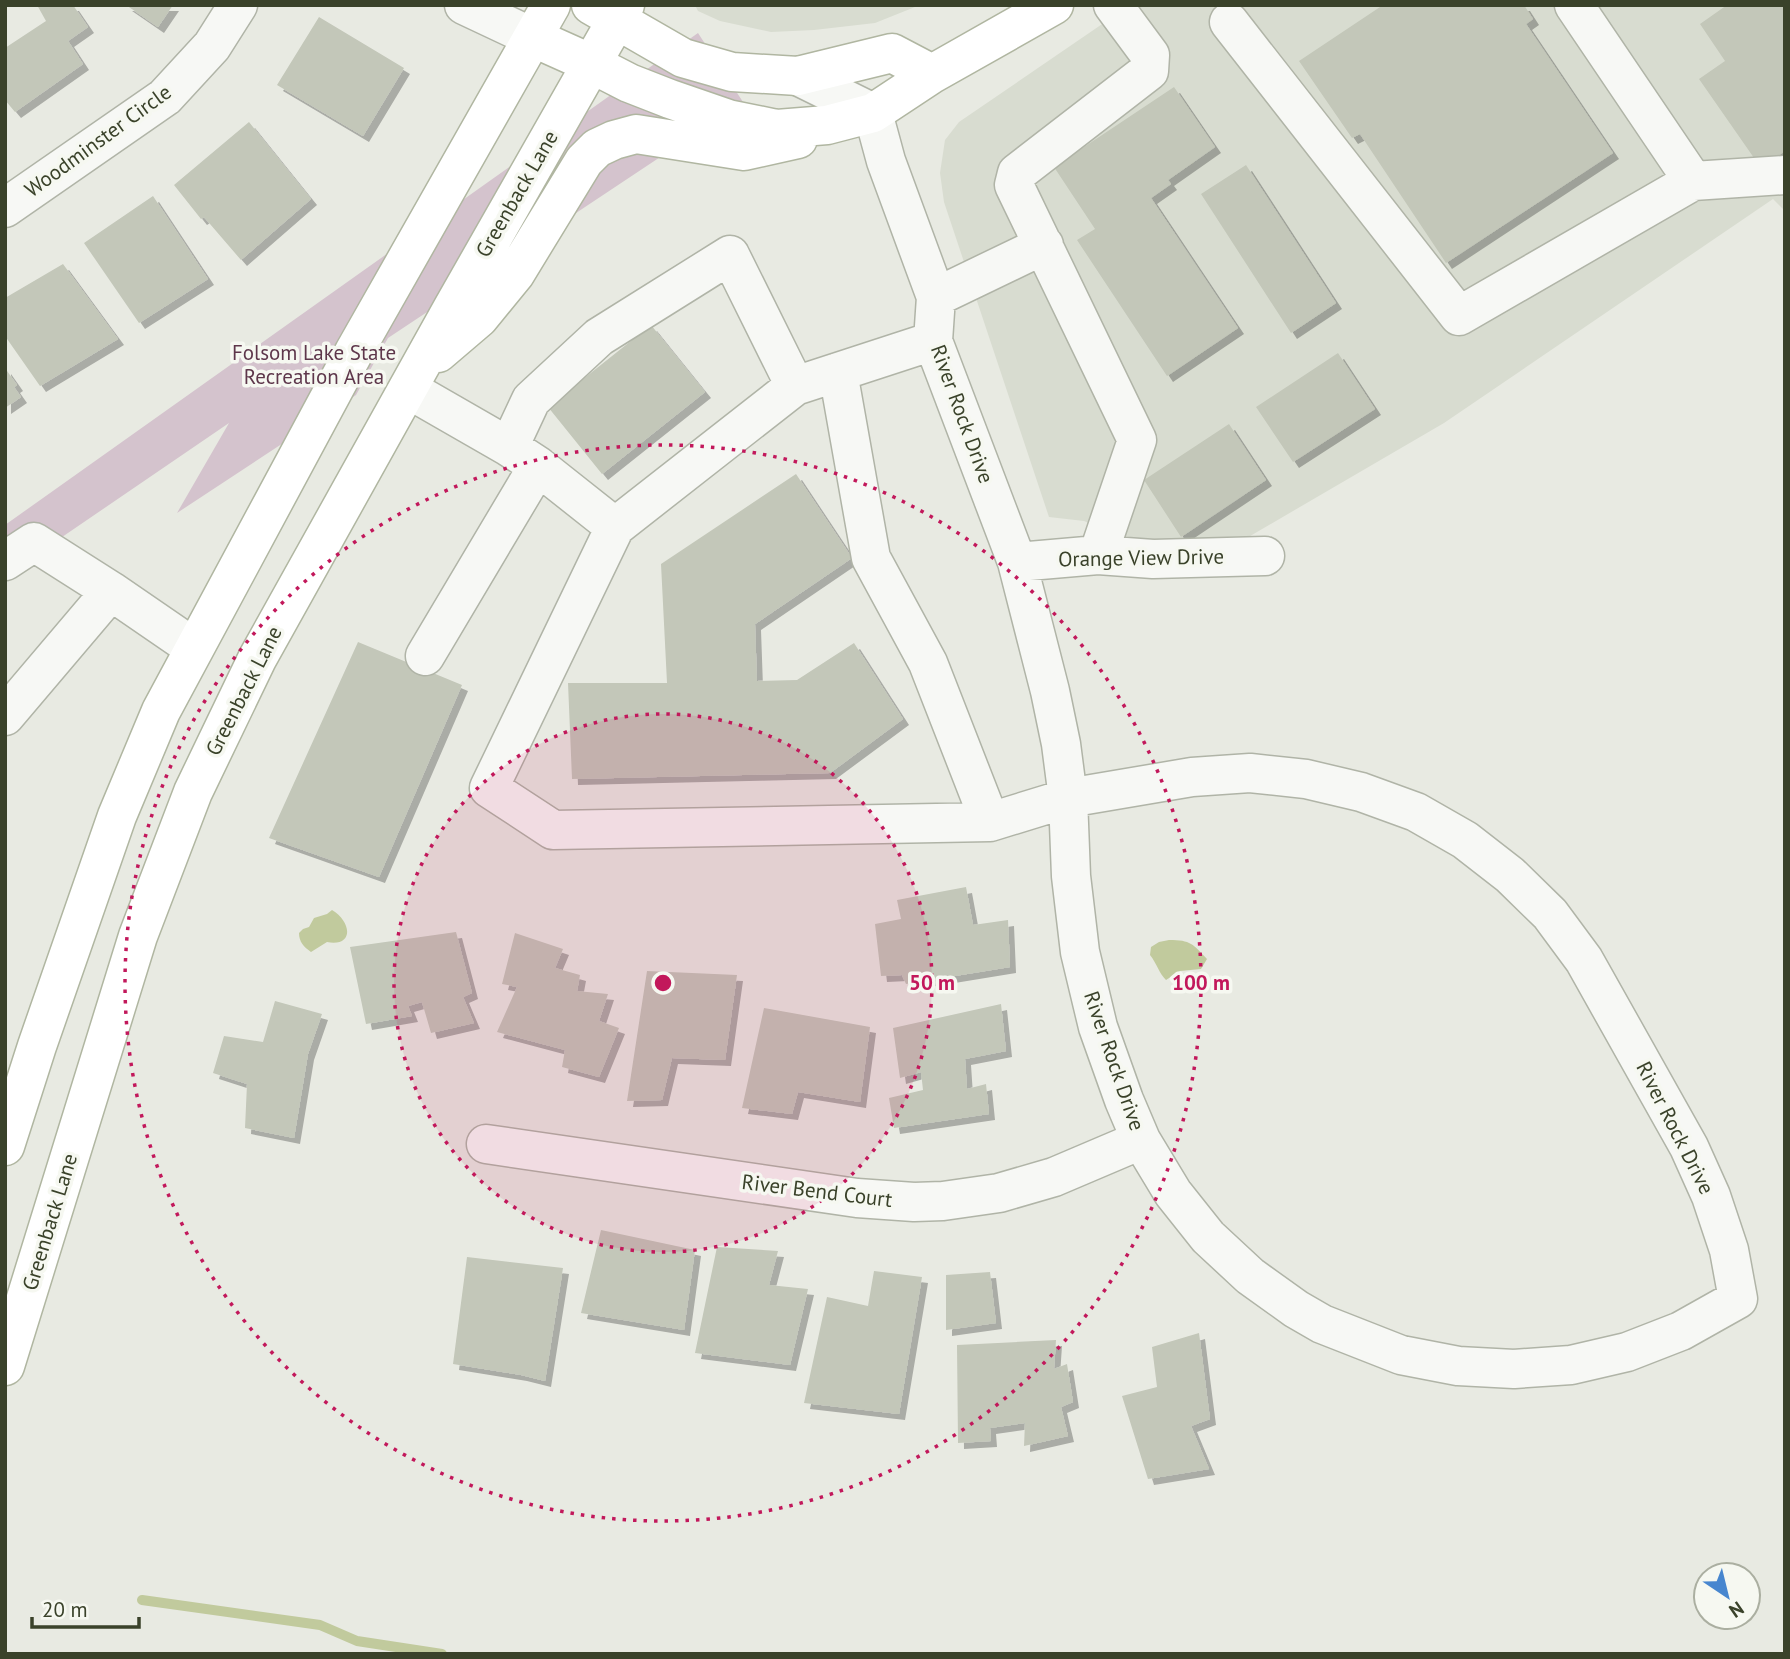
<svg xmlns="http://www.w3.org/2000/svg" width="1790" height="1659" viewBox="0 0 1790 1659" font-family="'PT Sans',sans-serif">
	<defs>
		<filter id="shadow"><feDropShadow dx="6" dy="6" stdDeviation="0" flood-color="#0004"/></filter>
	</defs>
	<rect width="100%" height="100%" fill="#e8eae2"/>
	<path fill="#d8dcd0" d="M695,5H920L875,23L814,30L771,32L720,21L698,11Z
		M1130,5H1785V211L1773,199L1444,423L1233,546L1148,548L1084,521L1049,517L944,202L940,173L945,140L959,122Z"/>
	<path fill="#d4c3cd" d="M698,33L743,102L388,338L356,395L177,513L229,423L5,576V525Z"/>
	<path fill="#c1ca9d" d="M332,910C352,922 354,947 327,942L311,952C304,947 299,942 299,933L303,929L309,927L314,918L327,914Z
		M1169,940C1191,940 1193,944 1207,959L1201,969L1180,971L1166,980C1159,973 1157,964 1150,955L1151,947L1159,942Z"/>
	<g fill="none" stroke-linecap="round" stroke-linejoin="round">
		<path stroke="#c1ca9d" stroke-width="10" d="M142,1600L320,1625L357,1641L442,1654"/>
	</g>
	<path fill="#c3c7b9" filter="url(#shadow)" d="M37,5H73L88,27L68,41L83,64L15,112L5,100V48L46,21Z
		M126,5H173L158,27Z
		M1383,5H1524L1533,19L1526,24L1613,153L1446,263L1360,134L1352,138L1299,61Z
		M1727,5H1785V151L1761,168L1699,79L1725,61L1700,24Z
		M319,17L404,68L363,136L277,85Z
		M1174,87L1215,147L1168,180L1171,184L1151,198L1238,328L1167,376L1077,240L1095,229L1054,167Z
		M249,122L311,199L241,260L204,217L201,219L174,185Z
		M1246,165L1336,303L1291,333L1201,194Z
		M153,196L208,279L139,323L84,243Z
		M63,264L118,339L40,386L5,336V298Z
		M651,325L705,392L602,474L548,407Z
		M1338,353L1375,409L1293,462L1256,407Z
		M5,368L17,385L14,387L21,397L5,408Z
		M1229,424L1266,480L1181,537L1144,480Z
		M796,474L852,558L755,624L757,681L797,680L854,643L903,719L830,773L572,779L568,683H667L661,564Z
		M358,642L462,685L379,877L269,838Z
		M966,887L973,925L1008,920L1010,967L906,984L902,975L881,976L875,924L901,919L897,900Z
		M456,932L472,993L463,997L474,1023L431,1033L422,1002L408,1006L412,1016L366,1024L350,947Z
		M515,933L563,949L555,968L580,975L577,991L608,994L599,1021L619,1028L599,1077L562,1067L565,1050L497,1032L517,987L502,984Z
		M647,971L737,975L725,1060L672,1058L662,1100L627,1101Z
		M275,1001L322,1014L308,1054L294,1138L245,1128L247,1084L213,1073L224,1036L263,1042Z
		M1001,1004L1006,1051L965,1059L967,1089L986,1084L989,1114L894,1128L889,1098L923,1090L921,1072L900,1078L893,1028Z
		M764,1008L870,1027L860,1102L798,1092L792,1114L742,1108Z
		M601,1230L695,1250L684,1330L581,1313Z
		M717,1247L778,1251L769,1285L808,1289L790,1365L695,1353Z
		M467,1257L563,1268L545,1381L521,1375L453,1364Z
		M874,1271L922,1277L899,1414L804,1403L827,1297L868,1306Z
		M990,1272L996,1323L946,1330V1275Z
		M1199,1333L1210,1419L1191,1426L1209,1469L1148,1479L1122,1396L1157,1387L1152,1347Z
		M1056,1340L1054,1369L1067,1364L1073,1402L1061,1407L1068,1436L1024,1446L1025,1423L990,1428L991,1441L958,1443L957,1345Z"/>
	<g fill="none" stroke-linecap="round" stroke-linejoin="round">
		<defs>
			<path id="minor" d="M464,5L534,38
				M1574,5L1693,181L1785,175
				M1229,22L1459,316L1693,181
				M798,76L873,113L886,161L936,297L933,341L1017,562L1050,691L1061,744L1068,798L1071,876L1080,952L1098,1027L1124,1100L1141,1140L1173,1193L1208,1237L1250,1276L1296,1309L1322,1324L1401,1355L1458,1366L1514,1369L1571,1365L1627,1352L1681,1331L1738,1299L1729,1250L1711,1196L1689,1147L1584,960L1550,914L1510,875L1465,840L1416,812L1361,792L1306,779L1250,773L1192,777L1068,798L990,822L553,830L489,788L615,527L795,386L933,341
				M5,208L165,97L212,46L238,5
				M936,297L1044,245
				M838,372L871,558L928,663L990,822
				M408,389L509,447L531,400L599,337L730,255L795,386
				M538,466L615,527
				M1098,555L1137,440L1014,185L1017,173L1149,71L1150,55L1113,5
				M5,561L34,542L111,591L194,648
				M1017,562L1098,555L1153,559L1265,556
				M425,656L538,466L509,447
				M5,716L111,591
				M486,1144L857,1198L914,1202L943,1201L999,1193L1054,1177L1141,1140"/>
			<path id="major" d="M591,5L683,58L732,72L798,76L892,53L932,74
				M534,38L592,64L629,83L670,99L728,119L777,129L827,125L873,113L932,74L1054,5
				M438,353L479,318L515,274L584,161L597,148L614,140L636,134L744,151L798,139
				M5,1146L37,1046L117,816L161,711L354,352L551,5
				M5,1366L138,936L193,792L257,659L452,309L625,5"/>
		</defs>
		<use href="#minor" stroke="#b0b4a7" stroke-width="41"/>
		<use href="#major" stroke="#b0b6a1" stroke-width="41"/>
		<use href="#minor" stroke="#f7f8f5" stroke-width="38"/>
		<use href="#major" stroke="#fff" stroke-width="38"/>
	</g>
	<circle cx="663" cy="983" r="269" fill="#c2185b" fill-opacity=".12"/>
	<g fill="none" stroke="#c2185b" stroke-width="3.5" stroke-dasharray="3.5 7">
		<circle cx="663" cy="983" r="269"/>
		<circle cx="663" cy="983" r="538"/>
	</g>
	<g text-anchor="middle" stroke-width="7" stroke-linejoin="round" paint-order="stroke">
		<g font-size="21" fill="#3a422a" stroke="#f6f8f1">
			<text transform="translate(98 141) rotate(-36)" y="7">Woodminster Circle</text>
			<text transform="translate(517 194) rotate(-60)" y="7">Greenback Lane</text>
			<text transform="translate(962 414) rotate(70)" y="7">River Rock Drive</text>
			<text transform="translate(1141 558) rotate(-1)" y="7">Orange View Drive</text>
			<text transform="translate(244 691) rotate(-63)" y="7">Greenback Lane</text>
			<text transform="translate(1114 1061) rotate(71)" y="7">River Rock Drive</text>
			<text transform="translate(1675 1128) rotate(63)" y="7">River Rock Drive</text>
			<text transform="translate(817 1191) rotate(7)" y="7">River Bend Court</text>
			<text transform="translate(50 1222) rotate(-73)" y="7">Greenback Lane</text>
		</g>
		<g font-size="21" fill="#5e374b" stroke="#f6f8f1">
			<text x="314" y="360">Folsom Lake State<tspan x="314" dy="24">Recreation Area</tspan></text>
		</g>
	</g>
	<circle cx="663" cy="983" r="10" fill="#c2185b" stroke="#f6f8f1" stroke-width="3.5"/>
	<g font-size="21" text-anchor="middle" font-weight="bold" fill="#c2185b" stroke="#f6f8f1" stroke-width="7" stroke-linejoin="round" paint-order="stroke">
		<text x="932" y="990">50 m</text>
		<text x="1201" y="990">100 m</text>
	</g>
	<rect width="1790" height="1659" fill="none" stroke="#3a422a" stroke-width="14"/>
	<g transform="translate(1727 1596) rotate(145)"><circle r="33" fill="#f6f8f1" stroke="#abafa1" stroke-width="2"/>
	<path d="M0-5L12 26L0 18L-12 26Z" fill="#4786cf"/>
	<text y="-10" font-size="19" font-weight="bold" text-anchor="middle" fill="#3a422a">N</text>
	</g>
	<path d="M32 1617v10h107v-10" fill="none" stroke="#3a422a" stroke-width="3.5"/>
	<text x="42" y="1617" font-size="21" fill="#3a422a" stroke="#f6f8f1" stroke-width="5" paint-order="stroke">20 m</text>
</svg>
